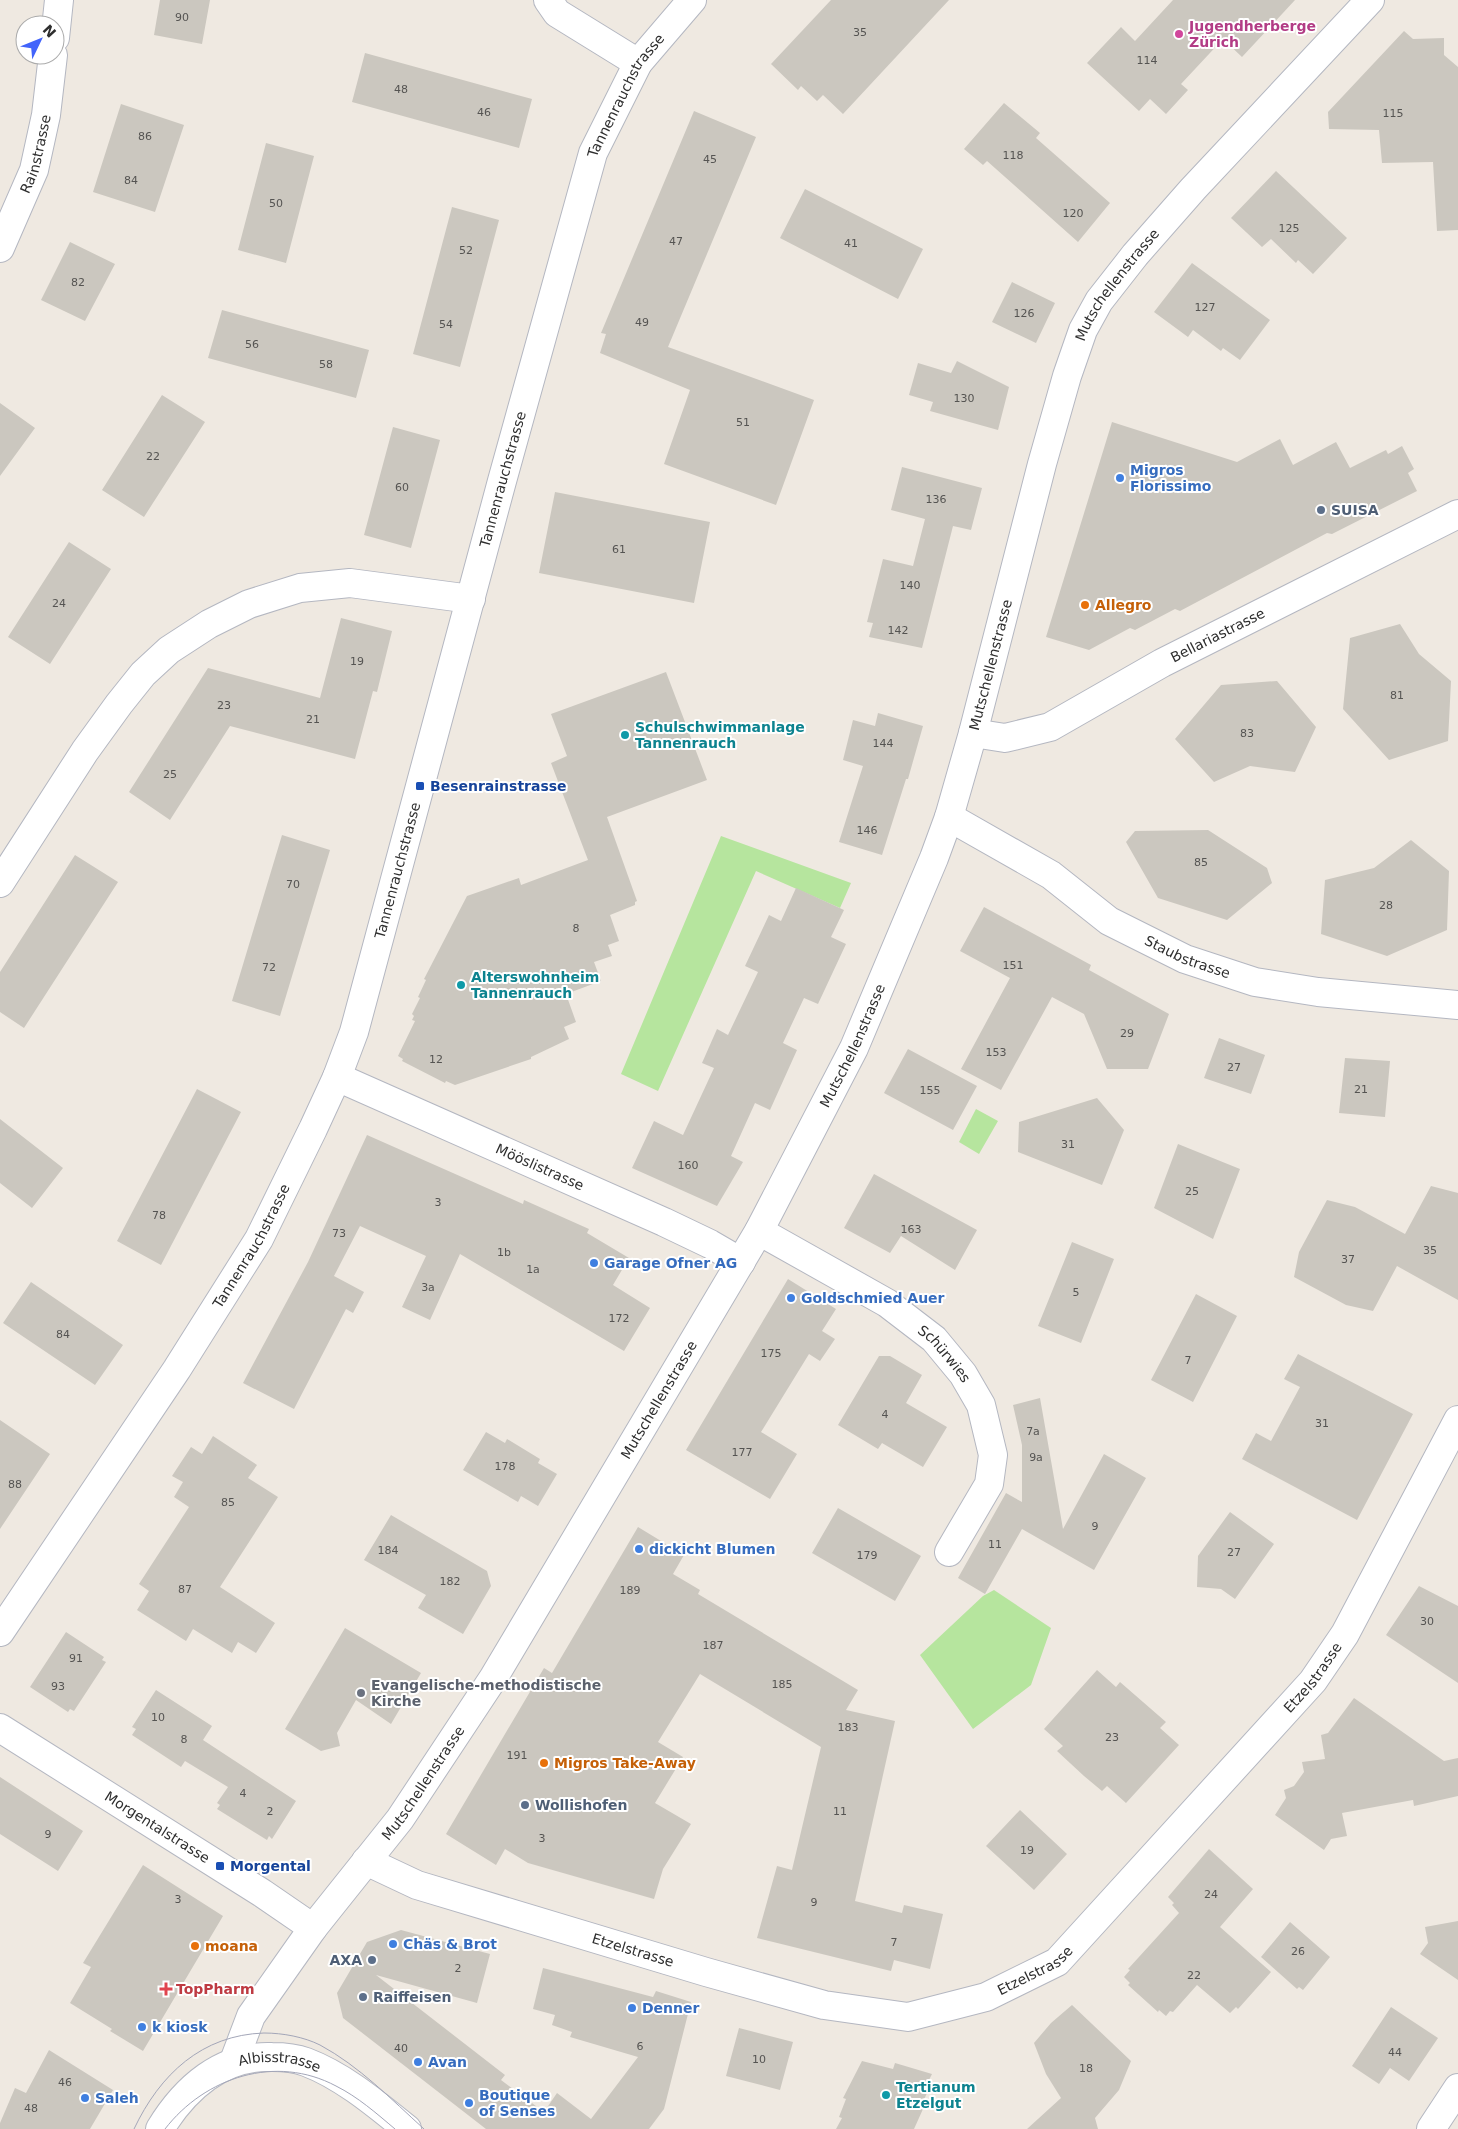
<svg xmlns="http://www.w3.org/2000/svg" width="1458" height="2129" viewBox="0 0 1458 2129" font-family="'DejaVu Sans',sans-serif">
	<rect width="100%" height="100%" fill="#efe9e1"/>
	<path fill="#b6e59e" d="M721,836L851,883L840,908L756,871L658,1091L621,1074Z
		M976,1109L998,1121L979,1154L959,1142Z
		M994,1590L1051,1628L1031,1685L973,1729L920,1655L983,1596Z"/>
	<path fill="#cbc7bf" d="M160,0H210L202,44L154,35Z
		M831,0H949L843,114L823,95L817,101L801,86L798,90L771,64Z
		M1173,0H1295L1242,57L1223,39L1181,84L1188,90L1166,114L1150,99L1139,111L1087,63L1121,27L1135,41Z
		M1404,31L1413,39L1444,38V55L1458,67V230L1437,231L1433,162L1382,163L1379,130L1329,129L1328,112Z
		M365,53L532,99L519,148L352,102Z
		M1004,103L1040,133L1036,138L1110,203L1078,242L987,161L983,165L964,149Z
		M121,104L184,125L155,212L93,192Z
		M694,111L756,137L668,347L814,400L776,505L664,464L690,390L600,353L606,334L601,333Z
		M266,143L314,156L286,263L238,250Z
		M1276,171L1347,238L1313,274L1298,260L1296,263L1271,239L1262,247L1231,218Z
		M805,189L923,249L898,299L780,238Z
		M452,207L499,220L460,367L413,354Z
		M70,242L115,264L85,321L41,300Z
		M1192,263L1270,320L1240,360L1223,348L1221,351L1193,330L1188,337L1154,312Z
		M1012,282L1055,303L1036,343L992,322Z
		M222,310L369,350L356,398L208,358Z
		M957,361L1009,387L998,430L930,411L933,402L909,395L918,363L951,373Z
		M162,395L205,422L144,517L102,490Z
		M0,403L35,428L0,476Z
		M1112,422L1237,462L1280,439L1293,465L1336,442L1350,468L1386,450L1388,454L1402,446L1414,469L1408,473L1417,491L1332,534L1327,533L1180,611L1175,609L1135,630L1130,628L1089,650L1046,637Z
		M393,427L440,440L411,548L364,535Z
		M902,467L982,488L971,530L953,526L922,648L869,637L873,623L867,622L883,559L913,566L925,519L891,510Z
		M555,492L710,522L694,603L539,573Z
		M69,542L111,569L50,664L8,637Z
		M341,618L392,631L377,692L373,691L355,759L230,726L170,820L129,792L208,668L320,698Z
		M1400,624L1419,654L1451,681L1448,741L1389,760L1343,709L1350,638Z
		M666,672L707,780L607,817L637,901L635,902V905L610,915L619,941L608,945L612,956L594,962L601,981L566,994L576,1022L564,1027L569,1039L531,1057V1059L455,1085L446,1081L445,1083L402,1061L403,1059L398,1056L415,1021L412,1020L414,1016L412,1014L420,998L418,997L426,980L424,979L467,896L519,878L521,885L588,860L551,763L567,756L551,714Z
		M1277,681L1316,727L1295,772L1250,766L1214,782L1175,739L1221,685Z
		M878,713L923,726L908,779H906L882,855L839,842L863,766L843,760L853,720L875,726Z
		M1208,830L1267,868L1272,883L1227,920L1158,898L1126,842L1135,831Z
		M282,835L330,850L280,1016L232,1001Z
		M1411,840L1449,871L1447,930L1387,956L1321,934L1325,880L1374,868Z
		M75,855L118,882L24,1028L0,1012V972Z
		M796,888L844,910L831,937L846,944L818,1004L804,998L783,1043L797,1050L770,1110L755,1103L731,1156L743,1162L717,1206L632,1168L654,1121L683,1135L714,1068L702,1063L717,1029L728,1035L758,972L745,966L769,915L781,921Z
		M984,907L1091,965L1089,970L1169,1014L1148,1069H1107L1084,1014L1052,997L1001,1090L961,1069L1010,978L960,951Z
		M1219,1038L1265,1055L1251,1094L1204,1078Z
		M908,1049L977,1086L953,1130L884,1093Z
		M1345,1058L1390,1061L1385,1117L1339,1113Z
		M197,1089L241,1112L161,1265L117,1241Z
		M1097,1098L1124,1130L1102,1185L1018,1152L1019,1122Z
		M0,1119L63,1168L32,1208L0,1183Z
		M367,1135L523,1204L524,1200L589,1229L587,1233L629,1258L613,1285L650,1308L624,1351L460,1254L430,1320L402,1307L426,1256L360,1226L334,1276L364,1292L353,1313L346,1309L294,1409L243,1383L308,1262Z
		M1178,1144L1240,1169L1213,1239L1154,1208Z
		M874,1174L977,1230L955,1270L901,1236L890,1253L844,1228Z
		M1431,1186L1458,1193V1300L1397,1266L1373,1311L1346,1305L1294,1277L1299,1252L1327,1200L1355,1207L1405,1234Z
		M1072,1242L1114,1259L1081,1343L1038,1326Z
		M788,1279L836,1309L822,1331L835,1339L820,1361L809,1354L761,1432L797,1454L770,1499L686,1450Z
		M31,1282L123,1345L95,1385L3,1323Z
		M1196,1294L1237,1316L1193,1402L1151,1380Z
		M1298,1354L1413,1414L1357,1520L1242,1459L1256,1433L1271,1441L1300,1387L1284,1379Z
		M879,1356H890L922,1375L906,1403L947,1427L923,1467L882,1443L878,1449L838,1425Z
		M1040,1398L1063,1529L1104,1454L1146,1478L1094,1570L1022,1529L985,1594L958,1578L1006,1493L1022,1502V1445L1013,1405Z
		M0,1420L50,1454L0,1529Z
		M486,1432L505,1443L507,1439L540,1459L538,1463L557,1474L538,1506L521,1496L518,1502L463,1470Z
		M213,1436L257,1465L248,1478L278,1497L220,1587L275,1623L256,1653L238,1642L232,1653L193,1629L186,1641L137,1610L149,1591L139,1584L189,1507L174,1497L183,1482L172,1476L191,1447L202,1454Z
		M838,1508L921,1556L895,1601L812,1553Z
		M1230,1512L1274,1544L1235,1599L1221,1589L1197,1587L1198,1556Z
		M391,1515L487,1571L491,1586L463,1634L418,1608L426,1595L364,1560Z
		M638,1527L684,1555L673,1574L700,1590L698,1594L858,1690L846,1710L895,1721L855,1901L902,1913L904,1905L943,1914L930,1969L894,1960L891,1971L757,1938L777,1866L792,1870L821,1747L700,1674L658,1742L683,1757L655,1803L691,1824L663,1869L654,1899L528,1863L505,1849L496,1865L446,1834L544,1668L552,1673Z
		M1419,1586L1458,1606V1683L1386,1635Z
		M345,1628L421,1673L391,1724L356,1700L337,1733L340,1746L321,1751L285,1729Z
		M66,1632L104,1657L102,1660L106,1662L74,1711L70,1709L68,1712L30,1687Z
		M1097,1670L1116,1687L1120,1682L1166,1722L1160,1728L1179,1745L1126,1803L1107,1786L1102,1791L1084,1776L1057,1751L1063,1746L1044,1729Z
		M156,1690L212,1726L203,1740L296,1801L272,1839L269,1836L267,1840L217,1809L220,1805L217,1803L228,1787L185,1761L181,1767L132,1735L136,1729L132,1727Z
		M1354,1698L1444,1761L1458,1758V1796L1414,1806L1413,1800L1342,1813L1347,1836L1331,1839L1324,1850L1275,1815L1286,1798L1284,1790L1294,1786L1304,1772L1302,1762L1325,1759L1321,1735L1328,1733Z
		M0,1777L83,1831L58,1871L0,1834Z
		M1020,1810L1067,1854L1034,1890L986,1846Z
		M1209,1849L1253,1889L1220,1927L1271,1972L1238,2009L1236,2007L1230,2013L1197,1985L1173,2012L1170,2011L1166,2016L1159,2010L1158,2012L1128,1985L1130,1983L1124,1977L1130,1970L1128,1969L1179,1913L1172,1905L1174,1903L1168,1897Z
		M143,1865L223,1916L143,2051L110,2031L112,2029L70,2003L91,1967L83,1963Z
		M1458,1921V1980L1420,1954L1428,1943L1425,1927Z
		M1290,1922L1330,1957L1303,1990L1299,1987L1297,1989L1261,1957Z
		M401,1930L490,1954L477,2003L376,1975L505,2075L501,2080L544,2112L557,2093L591,2119L638,2057L570,2037L572,2032L552,2025L555,2015L533,2009L543,1968L653,1997L656,1991L691,2002L664,2109L649,2129H486L343,2018L337,1993L367,1942Z
		M1072,2005L1131,2061L1119,2090L1095,2118L1098,2129H1027L1061,2098L1046,2074L1034,2043L1051,2023Z
		M1391,2007L1438,2038L1409,2081L1390,2068L1379,2084L1352,2066Z
		M739,2028L793,2042L780,2090L726,2076Z
		M49,2050L113,2090L90,2129H0V2123L15,2088L26,2093Z
		M862,2061L893,2069L895,2063L932,2074L924,2090L928,2091L920,2108L923,2109L914,2129H836L842,2118L839,2117L846,2099L843,2098Z"/>
	<g fill="none" stroke-linecap="round" stroke-linejoin="round">
		<defs>
			<g id="street">
				<path d="M548,0L557,13L638,63"/>
				<path d="M55,38L59,0"/>
				<path id="s1" d="M0,248L34,170L46,115L53,55"/>
				<path id="s2" d="M973,733L1005,738L1050,727L1162,663L1458,514"/>
				<path id="s3" d="M949,817L1051,875L1109,921L1185,959L1255,982L1318,992L1458,1005"/>
				<path d="M0,883L85,751L119,704L143,674L169,650L209,624L249,604L300,588L350,583L471,599"/>
				<path id="s4" d="M337,1077L664,1222L710,1244L741,1262"/>
				<path id="s5" d="M759,1231L887,1303L934,1339L963,1374L981,1405L993,1455L989,1484L949,1552"/>
				<path id="s6" d="M0,1632L177,1369L259,1239L313,1129L337,1077L354,1032L502,481L593,153L638,63L692,0"/>
				<path id="s7" d="M0,1728L262,1893L313,1928"/>
				<path id="s8" d="M366,1861L417,1885L706,1972L824,2005L908,2017L986,1997L1057,1962L1313,1681L1345,1634L1458,1420"/>
				<path d="M1431,2129L1458,2088"/>
			</g>
			<g id="secondary">
				<path id="s9" d="M234,2061L251,2016L313,1928L400,1819L494,1677L759,1231L854,1048L934,858L949,817L973,733L1042,464L1067,376L1083,330L1099,301L1135,255L1193,189L1370,0"/>
				<path id="s10" d="M160,2129C185,2088 222,2055 272,2057C283,2057 295,2058 306,2062C343,2076 376,2104 407,2129"/>
			</g>
		</defs>
		<use href="#street" stroke="#b4b7c1" stroke-width="30"/>
		<use href="#secondary" stroke="#b4b7c1" stroke-width="30"/>
		<use href="#street" stroke="#fff" stroke-width="28"/>
		<use href="#secondary" stroke="#fff" stroke-width="28"/>
		<path stroke="#a3a6b8" stroke-width="1" d="M134,2129C160,2074 202,2035 264,2033C283,2033 304,2037 320,2045C359,2066 391,2099 424,2129
			M165,2129C205,2077 276,2054 336,2086C358,2097 376,2113 395,2129"/>
	</g>
	<circle fill="#d1479c" stroke="#fff" stroke-width="2" cx="1179" cy="34" r="5"/>
	<g fill="#3f7fe0" stroke="#fff" stroke-width="2">
		<circle cx="1120" cy="478" r="5"/>
		<circle cx="594" cy="1263" r="5"/>
		<circle cx="791" cy="1298" r="5"/>
		<circle cx="639" cy="1549" r="5"/>
		<circle cx="393" cy="1944" r="5"/>
		<circle cx="632" cy="2008" r="5"/>
		<circle cx="142" cy="2027" r="5"/>
		<circle cx="418" cy="2062" r="5"/>
		<circle cx="85" cy="2098" r="5"/>
		<circle cx="469" cy="2103" r="5"/>
	</g>
	<g fill="#5c6f8a" stroke="#fff" stroke-width="2">
		<circle cx="1321" cy="510" r="5"/>
		<circle cx="525" cy="1805" r="5"/>
		<circle cx="372" cy="1960" r="5"/>
		<circle cx="363" cy="1997" r="5"/>
	</g>
	<g fill="#e8710a" stroke="#fff" stroke-width="2">
		<circle cx="1085" cy="605" r="5"/>
		<circle cx="544" cy="1763" r="5"/>
		<circle cx="195" cy="1946" r="5"/>
	</g>
	<g fill="#0f9aa8" stroke="#fff" stroke-width="2">
		<circle cx="625" cy="735" r="5"/>
		<circle cx="461" cy="985" r="5"/>
		<circle cx="886" cy="2095" r="5"/>
	</g>
	<g fill="#1a4fb4" stroke="#fff" stroke-width="2">
		<rect x="415" y="781" width="10" height="10" rx="2.5"/>
		<rect x="215" y="1861" width="10" height="10" rx="2.5"/>
	</g>
	<circle fill="#6b7280" stroke="#fff" stroke-width="2" cx="361" cy="1693" r="5"/>
	<path fill="#e0444e" stroke="#fff" stroke-width="2" d="M163.5 1981.5h5v5h5v5h-5v5h-5v-5h-5v-5h5z"/>
	<g text-anchor="middle" stroke-width="4" stroke-linejoin="round" paint-order="stroke">
		<g font-size="11" fill="#555452">
			<text x="182" y="21">90</text>
			<text x="860" y="36">35</text>
			<text x="1147" y="64">114</text>
			<text x="401" y="93">48</text>
			<text x="484" y="116">46</text>
			<text x="1393" y="117">115</text>
			<text x="145" y="140">86</text>
			<text x="1013" y="159">118</text>
			<text x="710" y="163">45</text>
			<text x="131" y="184">84</text>
			<text x="276" y="207">50</text>
			<text x="1073" y="217">120</text>
			<text x="1289" y="232">125</text>
			<text x="676" y="245">47</text>
			<text x="851" y="247">41</text>
			<text x="466" y="254">52</text>
			<text x="78" y="286">82</text>
			<text x="1205" y="311">127</text>
			<text x="1024" y="317">126</text>
			<text x="642" y="326">49</text>
			<text x="446" y="328">54</text>
			<text x="252" y="348">56</text>
			<text x="326" y="368">58</text>
			<text x="964" y="402">130</text>
			<text x="743" y="426">51</text>
			<text x="153" y="460">22</text>
			<text x="402" y="491">60</text>
			<text x="936" y="503">136</text>
			<text x="619" y="553">61</text>
			<text x="910" y="589">140</text>
			<text x="59" y="607">24</text>
			<text x="898" y="634">142</text>
			<text x="357" y="665">19</text>
			<text x="1397" y="699">81</text>
			<text x="224" y="709">23</text>
			<text x="313" y="723">21</text>
			<text x="1247" y="737">83</text>
			<text x="883" y="747">144</text>
			<text x="170" y="778">25</text>
			<text x="867" y="834">146</text>
			<text x="1201" y="866">85</text>
			<text x="293" y="888">70</text>
			<text x="1386" y="909">28</text>
			<text x="576" y="932">8</text>
			<text x="1013" y="969">151</text>
			<text x="269" y="971">72</text>
			<text x="1127" y="1037">29</text>
			<text x="996" y="1056">153</text>
			<text x="436" y="1063">12</text>
			<text x="1234" y="1071">27</text>
			<text x="1361" y="1093">21</text>
			<text x="930" y="1094">155</text>
			<text x="1068" y="1148">31</text>
			<text x="688" y="1169">160</text>
			<text x="1192" y="1195">25</text>
			<text x="438" y="1206">3</text>
			<text x="159" y="1219">78</text>
			<text x="911" y="1233">163</text>
			<text x="339" y="1237">73</text>
			<text x="1430" y="1254">35</text>
			<text x="504" y="1256">1b</text>
			<text x="1348" y="1263">37</text>
			<text x="533" y="1273">1a</text>
			<text x="428" y="1291">3a</text>
			<text x="1076" y="1296">5</text>
			<text x="619" y="1322">172</text>
			<text x="63" y="1338">84</text>
			<text x="771" y="1357">175</text>
			<text x="1188" y="1364">7</text>
			<text x="885" y="1418">4</text>
			<text x="1322" y="1427">31</text>
			<text x="1033" y="1435">7a</text>
			<text x="742" y="1456">177</text>
			<text x="1036" y="1461">9a</text>
			<text x="505" y="1470">178</text>
			<text x="15" y="1488">88</text>
			<text x="228" y="1506">85</text>
			<text x="1095" y="1530">9</text>
			<text x="995" y="1548">11</text>
			<text x="388" y="1554">184</text>
			<text x="1234" y="1556">27</text>
			<text x="867" y="1559">179</text>
			<text x="450" y="1585">182</text>
			<text x="185" y="1593">87</text>
			<text x="630" y="1594">189</text>
			<text x="1427" y="1625">30</text>
			<text x="713" y="1649">187</text>
			<text x="76" y="1662">91</text>
			<text x="782" y="1688">185</text>
			<text x="58" y="1690">93</text>
			<text x="158" y="1721">10</text>
			<text x="848" y="1731">183</text>
			<text x="1112" y="1741">23</text>
			<text x="184" y="1743">8</text>
			<text x="517" y="1759">191</text>
			<text x="243" y="1797">4</text>
			<text x="270" y="1815">2</text>
			<text x="840" y="1815">11</text>
			<text x="48" y="1838">9</text>
			<text x="542" y="1842">3</text>
			<text x="1027" y="1854">19</text>
			<text x="1211" y="1898">24</text>
			<text x="178" y="1903">3</text>
			<text x="814" y="1906">9</text>
			<text x="894" y="1946">7</text>
			<text x="1298" y="1955">26</text>
			<text x="458" y="1972">2</text>
			<text x="1194" y="1979">22</text>
			<text x="640" y="2050">6</text>
			<text x="401" y="2052">40</text>
			<text x="1395" y="2056">44</text>
			<text x="759" y="2063">10</text>
			<text x="1086" y="2072">18</text>
			<text x="65" y="2086">46</text>
			<text x="31" y="2112">48</text>
		</g>
		<g font-size="14" font-weight="bold" fill="#b23c85" stroke="#fff" text-anchor="start">
			<text x="1189" y="31">Jugendherberge<tspan x="1189" dy="16">Zürich</tspan></text>
		</g>
		<g font-size="14" fill="#2e2e2e" stroke="#fff">
			<text dy="5" stroke="none"><textPath href="#s6" startOffset="1676">Tannenrauchstrasse</textPath></text>
			<text dy="5" stroke="none"><textPath href="#s1" startOffset="101">Rainstrasse</textPath></text>
			<text dy="5" stroke="none"><textPath href="#s9" startOffset="2002">Mutschellenstrasse</textPath></text>
			<text dy="5" stroke="none"><textPath href="#s6" startOffset="1271">Tannenrauchstrasse</textPath></text>
			<text dy="5" stroke="none"><textPath href="#s2" startOffset="270">Bellariastrasse</textPath></text>
			<text dy="5" stroke="none"><textPath href="#s9" startOffset="1598">Mutschellenstrasse</textPath></text>
			<text dy="5" stroke="none"><textPath href="#s6" startOffset="866">Tannenrauchstrasse</textPath></text>
			<text dy="5" stroke="none"><textPath href="#s3" startOffset="278">Staubstrasse</textPath></text>
			<text dy="5" stroke="none"><textPath href="#s9" startOffset="1192">Mutschellenstrasse</textPath></text>
			<text dy="5" stroke="none"><textPath href="#s4" startOffset="222">Mööslistrasse</textPath></text>
			<text dy="5" stroke="none"><textPath href="#s6" startOffset="461">Tannenrauchstrasse</textPath></text>
			<text dy="5" stroke="none"><textPath href="#s5" startOffset="224">Schürwies</textPath></text>
			<text dy="5" stroke="none"><textPath href="#s9" startOffset="788">Mutschellenstrasse</textPath></text>
			<text dy="5" stroke="none"><textPath href="#s8" startOffset="1108">Etzelstrasse</textPath></text>
			<text dy="5" stroke="none"><textPath href="#s9" startOffset="338">Mutschellenstrasse</textPath></text>
			<text dy="5" stroke="none"><textPath href="#s7" startOffset="186">Morgentalstrasse</textPath></text>
			<text dy="5" stroke="none"><textPath href="#s8" startOffset="282">Etzelstrasse</textPath></text>
			<text dy="5" stroke="none"><textPath href="#s8" startOffset="702">Etzelstrasse</textPath></text>
			<text dy="5" stroke="none"><textPath href="#s10" startOffset="148">Albisstrasse</textPath></text>
		</g>
		<g font-size="14" font-weight="bold" fill="#366cbe" stroke="#fff" text-anchor="start">
			<text x="1130" y="475">Migros<tspan x="1130" dy="16">Florissimo</tspan></text>
			<text x="604" y="1268">Garage Ofner AG</text>
			<text x="801" y="1303">Goldschmied Auer</text>
			<text x="649" y="1554">dickicht Blumen</text>
			<text x="403" y="1949">Chäs &amp; Brot</text>
			<text x="642" y="2013">Denner</text>
			<text x="152" y="2032">k kiosk</text>
			<text x="428" y="2067">Avan</text>
			<text x="479" y="2100">Boutique<tspan x="479" dy="16">of Senses</tspan></text>
			<text x="95" y="2103">Saleh</text>
		</g>
		<g font-size="14" font-weight="bold" fill="#4e5e75" stroke="#fff" text-anchor="start">
			<text x="1331" y="515">SUISA</text>
			<text x="535" y="1810">Wollishofen</text>
			<text x="362" y="1965" text-anchor="end">AXA</text>
			<text x="373" y="2002">Raiffeisen</text>
		</g>
		<g font-size="14" font-weight="bold" fill="#c56008" stroke="#fff" text-anchor="start">
			<text x="1095" y="610">Allegro</text>
			<text x="554" y="1768">Migros Take-Away</text>
			<text x="205" y="1951">moana</text>
		</g>
		<g font-size="14" font-weight="bold" fill="#0d838f" stroke="#fff" text-anchor="start">
			<text x="635" y="732">Schulschwimmanlage<tspan x="635" dy="16">Tannenrauch</tspan></text>
			<text x="471" y="982">Alterswohnheim<tspan x="471" dy="16">Tannenrauch</tspan></text>
			<text x="896" y="2092">Tertianum<tspan x="896" dy="16">Etzelgut</tspan></text>
		</g>
		<g font-size="14" font-weight="bold" fill="#164399" stroke="#fff" text-anchor="start">
			<text x="430" y="791">Besenrainstrasse</text>
			<text x="230" y="1871">Morgental</text>
		</g>
		<g font-size="14" font-weight="bold" fill="#5b616d" stroke="#fff" text-anchor="start">
			<text x="371" y="1690">Evangelische-methodistische<tspan x="371" dy="16">Kirche</tspan></text>
		</g>
		<g font-size="14" font-weight="bold" fill="#be3a42" stroke="#fff" text-anchor="start">
			<text x="176" y="1994">TopPharm</text>
		</g>
	</g>
	<g transform="translate(40 40) rotate(47)"><circle r="24" fill="#ffffff" stroke="#ababab"/>
	<path d="M0-4L9 19L0 12L-9 19Z" fill="#4264fb"/>
	<text y="-8" font-size="14" font-weight="bold" text-anchor="middle" fill="#2e2e2e">N</text>
	</g>
</svg>
